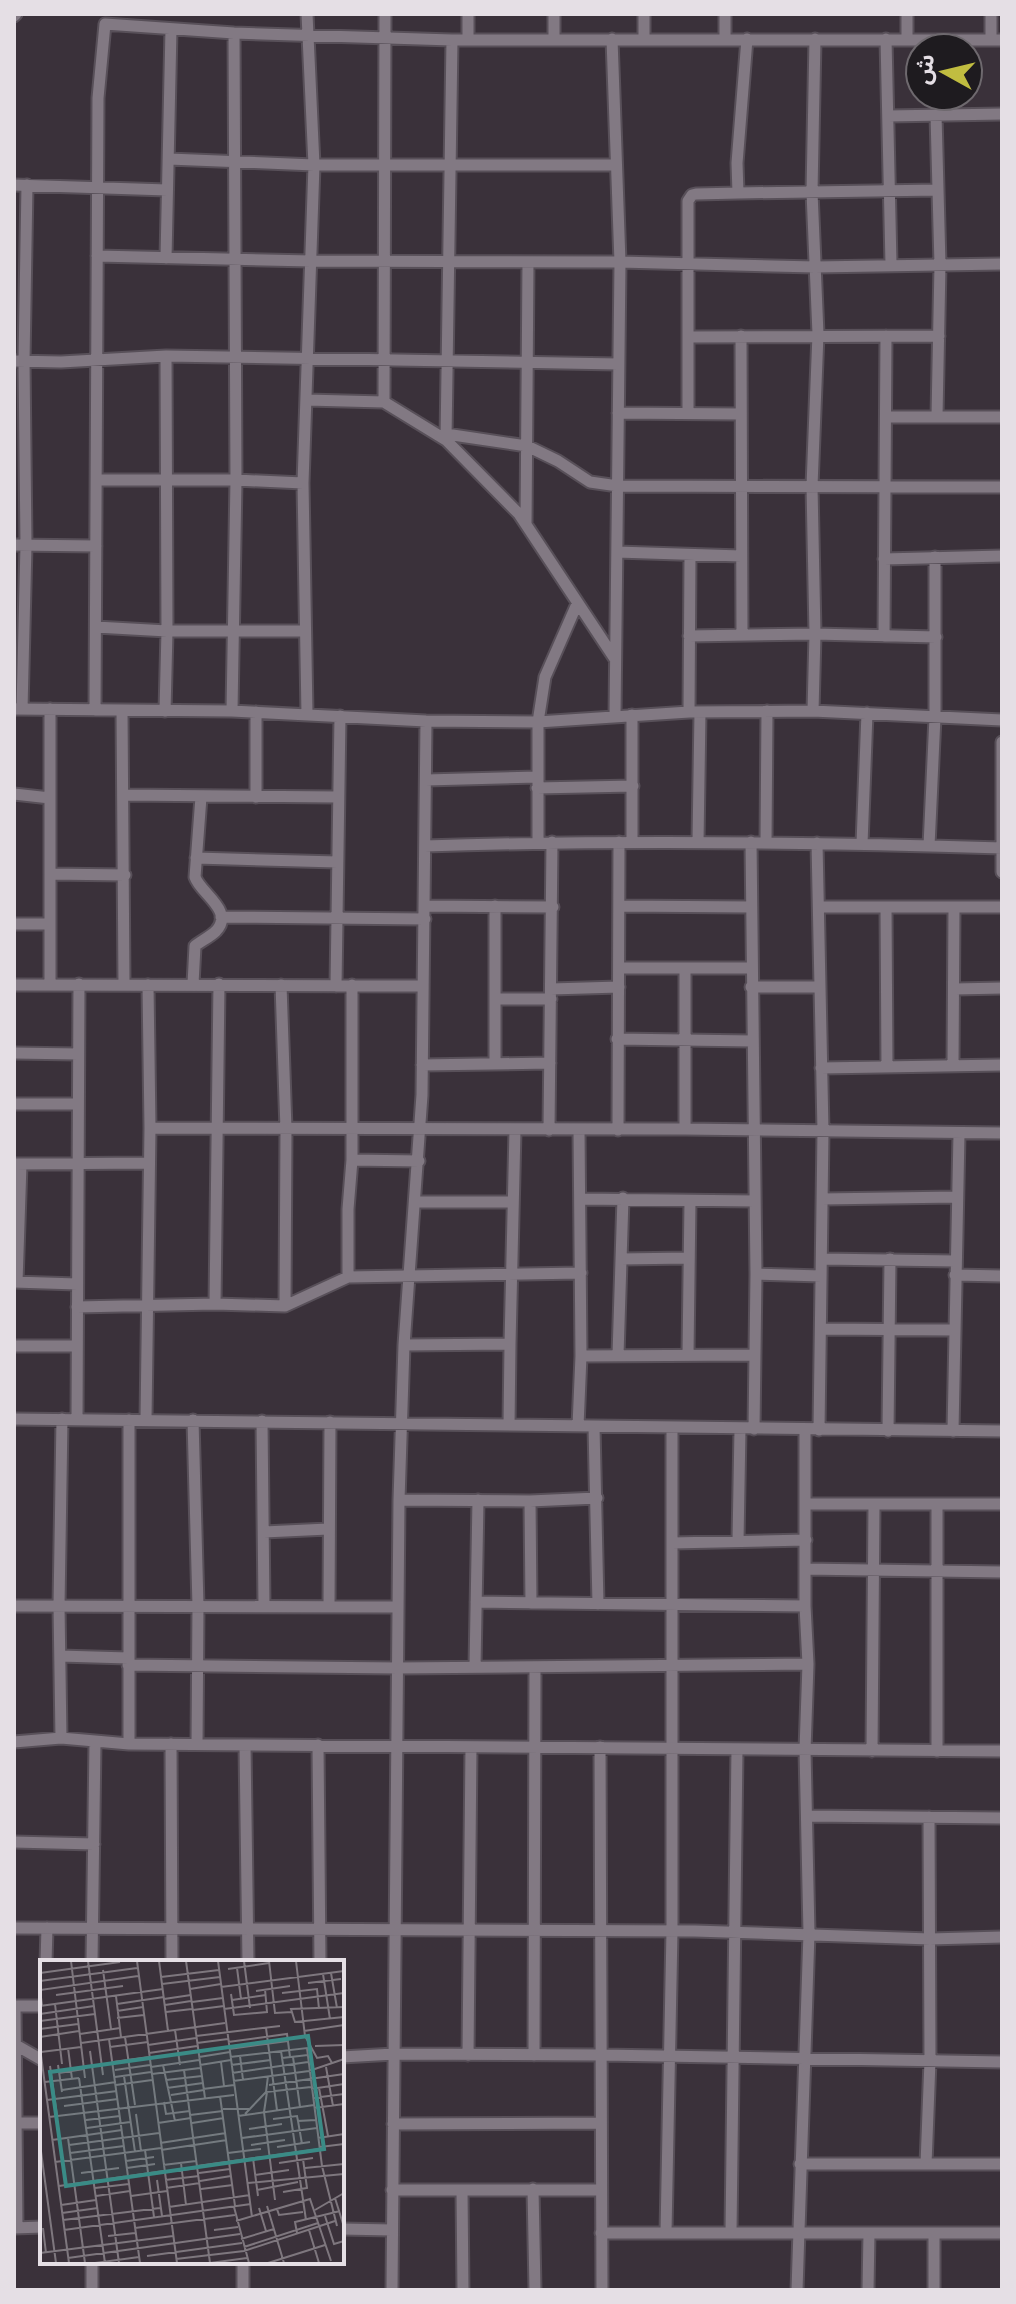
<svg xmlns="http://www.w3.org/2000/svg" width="1016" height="2304" viewBox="0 0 1016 2304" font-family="'Fira Sans Condensed','Noto Sans Arabic',sans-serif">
	<rect width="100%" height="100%" fill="#3a313a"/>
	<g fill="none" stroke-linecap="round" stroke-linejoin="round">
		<defs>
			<path id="minor" d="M307,14L314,165L303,483L307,714
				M468,14V40
				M644,14V39
				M725,14V39
				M991,14V40
				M14,16L16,14
				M554,39V14
				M612,39L620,262L615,716
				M747,39L737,163L738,193L938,190
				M886,39L891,264
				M907,39V14
				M936,115L940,265L937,416
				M888,116L1002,114
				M169,159L314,165H616
				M14,185L167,190
				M97,256L311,261L620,262L815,267L1002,264
				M166,258L171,29
				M741,336L742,635
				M689,337L939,336
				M14,361L61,362L166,356L618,364
				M307,400L384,402L446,440L519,514L615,659
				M384,402L385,14
				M618,413L741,414
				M688,413V201L692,195L696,194L738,193
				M887,417H1002
				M446,434L527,446L558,461L590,482L618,486L1002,487
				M446,439L452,40
				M97,480H236L303,483
				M526,524L528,262
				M14,545L96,546
				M617,552L741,556
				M884,559L1002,556
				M96,627L167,631H305
				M689,636L815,634L936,637
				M884,636L886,336
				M14,709L232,711L426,721L538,722L689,712L813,711L1002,720
				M22,709L26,545L24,361L27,185
				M95,710L98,98L105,24L234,33L452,40H1002
				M122,710L124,984
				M165,711L167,631L166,356
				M232,711L236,480L234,33
				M813,711L815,634L812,486L818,334L812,192L815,39
				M689,712L690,555
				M632,715V842
				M1002,742V872
				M426,780L537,777
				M537,788L633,786
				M14,794L50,798
				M124,795L337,797
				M256,797V712
				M538,842V722L545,677L577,604
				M698,842L700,712
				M751,842L756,1274L754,1429
				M766,842L767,711
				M817,843L823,1131L819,1430
				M862,844L867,713
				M425,846C617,840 810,842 1002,848
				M929,846L935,717V557
				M196,858L337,862
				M50,874L125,875
				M426,906L553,907
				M619,906L751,907
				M820,907H1002
				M886,908L887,1067
				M221,917L425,919
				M14,924H50
				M619,968H751
				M50,984V709
				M193,984L195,946C201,941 210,937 216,931C235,911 200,893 195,877L201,797
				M14,985L422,986
				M281,985L286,1129L285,1306
				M336,986L340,716
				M751,987H820
				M551,989L619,987
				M955,989L1002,988
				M495,999H551
				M617,1039L752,1041
				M14,1053L78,1054
				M495,1063V906
				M422,1065L550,1063
				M953,1066L954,907
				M821,1068L1002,1065
				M14,1104H77
				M150,1128L685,1129L1002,1133
				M685,1129V968
				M549,1130L552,842
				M618,1130L619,842
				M352,1160L419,1161
				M14,1164L149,1163
				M581,1199L755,1201
				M822,1199L956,1197
				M415,1202H513
				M621,1259L688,1258
				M822,1259L955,1261
				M756,1274L821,1276
				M955,1275L1002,1276
				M348,1277V1209L352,1160V985
				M14,1282L77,1284
				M17,1282L21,1164
				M215,1304L219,984
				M77,1307L215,1304L285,1306L348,1277L581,1273
				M821,1329L955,1330
				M404,1345L510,1344L515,1130
				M14,1346H77
				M688,1354L690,1201
				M618,1355L623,1198
				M581,1356L755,1355
				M14,1419L1002,1431
				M77,1419L79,984
				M146,1419L150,1128L148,985
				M193,1420L198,1606L197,1744
				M262,1421L264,1606
				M509,1425L510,1344
				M578,1426L581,1356L579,1130
				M594,1427L598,1604
				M888,1431L890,1259
				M953,1431L959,1134
				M399,1500L530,1501L597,1498
				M530,1501L531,1603
				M806,1504H1002
				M937,1504V1751
				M264,1532L328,1529
				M738,1541L740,1429
				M672,1543L806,1540
				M805,1569L1002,1572
				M476,1602L805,1606
				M14,1606L398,1607
				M329,1607L330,1422
				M60,1656L128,1658
				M128,1665L398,1668L808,1664
				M475,1667L478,1500
				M61,1738L59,1606L62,1419
				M14,1742L61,1738L129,1744L1002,1751
				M129,1744V1420
				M171,1744L172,1962
				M245,1745L248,1962
				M318,1745L320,1962
				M600,1747L602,2290
				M872,1751L874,1504
				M807,1816L1002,1818
				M14,1842L94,1844
				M14,1928L695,1931L930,1939L1002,1937
				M46,1962L47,1928
				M92,1962L95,1742
				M14,2006H42
				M15,2006L17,2228
				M14,2044L42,2060
				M468,2055L471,1747
				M534,2055L535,1667
				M342,2057L394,2054L602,2055L1002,2062
				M14,2123H42
				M393,2124L600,2123
				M800,2164H1002
				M926,2164L930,2061L929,1817
				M533,2189L535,2290
				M392,2190H601
				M462,2190L463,2290
				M14,2228L42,2227
				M342,2229L392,2230
				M666,2232L672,1931V1428
				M731,2232L737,1749
				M601,2233H1002
				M92,2262V2290
				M243,2290V2262
				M392,2290L399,1500L404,1345L422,1095L426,721
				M797,2290L809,1933L805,1750L808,1664L805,1606V1430
				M868,2290L869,2233
				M934,2290V2233"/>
		</defs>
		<use href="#minor" stroke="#585059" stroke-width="15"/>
		<use href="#minor" stroke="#827983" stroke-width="11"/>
	</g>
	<g transform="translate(40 1960)">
		<rect width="304" height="304" fill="#3a313a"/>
		<path fill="none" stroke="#7e777e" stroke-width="2" d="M31,1L45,118M48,1L63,115M97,1L137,303M119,1L128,71M146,1L165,138M178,1L212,257M204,1L210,48M229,1L235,53L252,52M256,1L265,76L277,98L288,96L292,103M197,8L201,39M188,9L229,3M63,10L71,69M0,13L80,2M291,13L297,48M283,14L290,59M121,17L179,10M0,21L97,8M268,23L301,19M122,24L180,17M181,27L304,11M150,29L181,24M216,31L250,26M242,33L277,29L279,49M191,34L194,55L227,52L225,29M16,35L83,26M76,36L81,77M124,39L151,35M192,40L226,35M152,42L183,38M15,44L22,104M77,44L124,37M2,45L0,30L98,16M125,45L151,41M0,46L123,29M304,47L251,49L255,62L304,57M184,49L304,33M153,50L184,46M77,51L103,47M126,52L152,49M0,54L54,46M77,58L104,55M0,61L55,54M226,68L237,150M0,69L38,64M135,70L140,105M264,71L304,65M40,74L80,68M156,76L240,66M0,77L39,71M85,77L95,145M69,79L100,303M188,82L247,74L250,97M41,83L185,63M157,83L188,79M108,85L156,78M275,86L304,85M70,87L108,82M0,88L29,303M28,88L32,119M189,89L248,81M50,91L79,303M241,91L266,260M1,92L41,87M109,93L157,86M200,96L203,120M159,97L190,92M190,97L267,88L282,206L297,266M253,97L260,147M242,98L268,95M73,102L109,97M181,102L184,126M18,105L22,132M123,105L135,161M160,105L191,100M191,105L231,100M10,106L17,156M111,107L159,100M286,107L293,146M75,110L110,105M144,110L170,303M19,113L44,109M192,113L268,102M112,114L160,108M84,116L95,192M75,117L111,112M39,118L65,303M126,120L162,116M193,121L269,111L304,99M5,122L39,118M76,125L112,120M229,125L304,114M127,128L163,123M279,128L288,176M163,129L194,125M271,129L304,124M22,130L76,122M226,132L271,127M227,132L224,152L235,240M131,135L164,130M180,136L195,246M273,138L304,134M7,140L77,131M124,142L126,154L150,151M24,146L78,139M274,148L304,144M183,149H209M96,154L101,191M205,154L226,132L228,116M150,155L183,151M198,156L274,145M9,157L194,135M233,159L257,156L258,161M46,160L80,156M118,163L151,158M152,163L184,158M47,168L90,162M209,169L242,164M28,178L45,303M202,178L277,168M278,178L304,174M12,180L82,170M120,183L186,173M0,184L16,303M262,184L258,161L276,160M29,185L119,173M211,185L245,180M237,187L270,182M280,187L304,184M105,190L114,257M121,190L187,180M30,193L84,186M188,193L221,189M213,198L218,236M86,201L114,197M15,202L121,188M141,203L146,245M239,203L273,198M123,205L156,201M157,206L280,189M87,208L115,204M265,208L304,204M124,212L158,208M41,213L79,208M159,213L190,209M215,215L249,210M117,220L122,256M125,220L159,216M160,221L191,216M208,223L304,214M19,226L124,211M55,228L89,224M126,228L160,223M161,229L193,225M217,230L258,222M243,232L267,228L263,199M56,236L90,231M91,236L127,231M295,238L304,267M21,245L56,240M227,246L244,303M129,247L210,235M194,247L209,303M219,248L226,271M237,249L239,255L263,252M275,250L304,233M22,253L58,248M285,256L294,284L304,281M23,260L120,248M196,261L270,239L291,301M3,268L6,293M95,268L195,255M24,270L211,244M174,270L198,267M269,270L279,303M257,273L255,262L300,251M68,276L95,273M201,279L234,269M204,287L278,263M0,293L133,276M107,296L202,283M28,298L200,274M136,299L204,291L295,261M55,303L99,297M170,303L207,298M228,303L285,285"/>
		<path fill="#3a8b86" fill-opacity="0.15" stroke="#3a8b86" stroke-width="4" d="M268,76L284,189L26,226L10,112Z"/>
		<rect width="304" height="304" fill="none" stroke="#e5dfe5" stroke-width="4"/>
	</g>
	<rect width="1016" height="2304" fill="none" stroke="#e5dfe5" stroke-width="32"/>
	<g transform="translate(944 72) rotate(278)"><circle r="38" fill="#1e1b1f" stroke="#6e696e" stroke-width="2"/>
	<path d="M0-6L14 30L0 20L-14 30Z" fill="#c1bd40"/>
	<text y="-12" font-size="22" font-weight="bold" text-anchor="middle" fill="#e5dfe5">ش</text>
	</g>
</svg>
